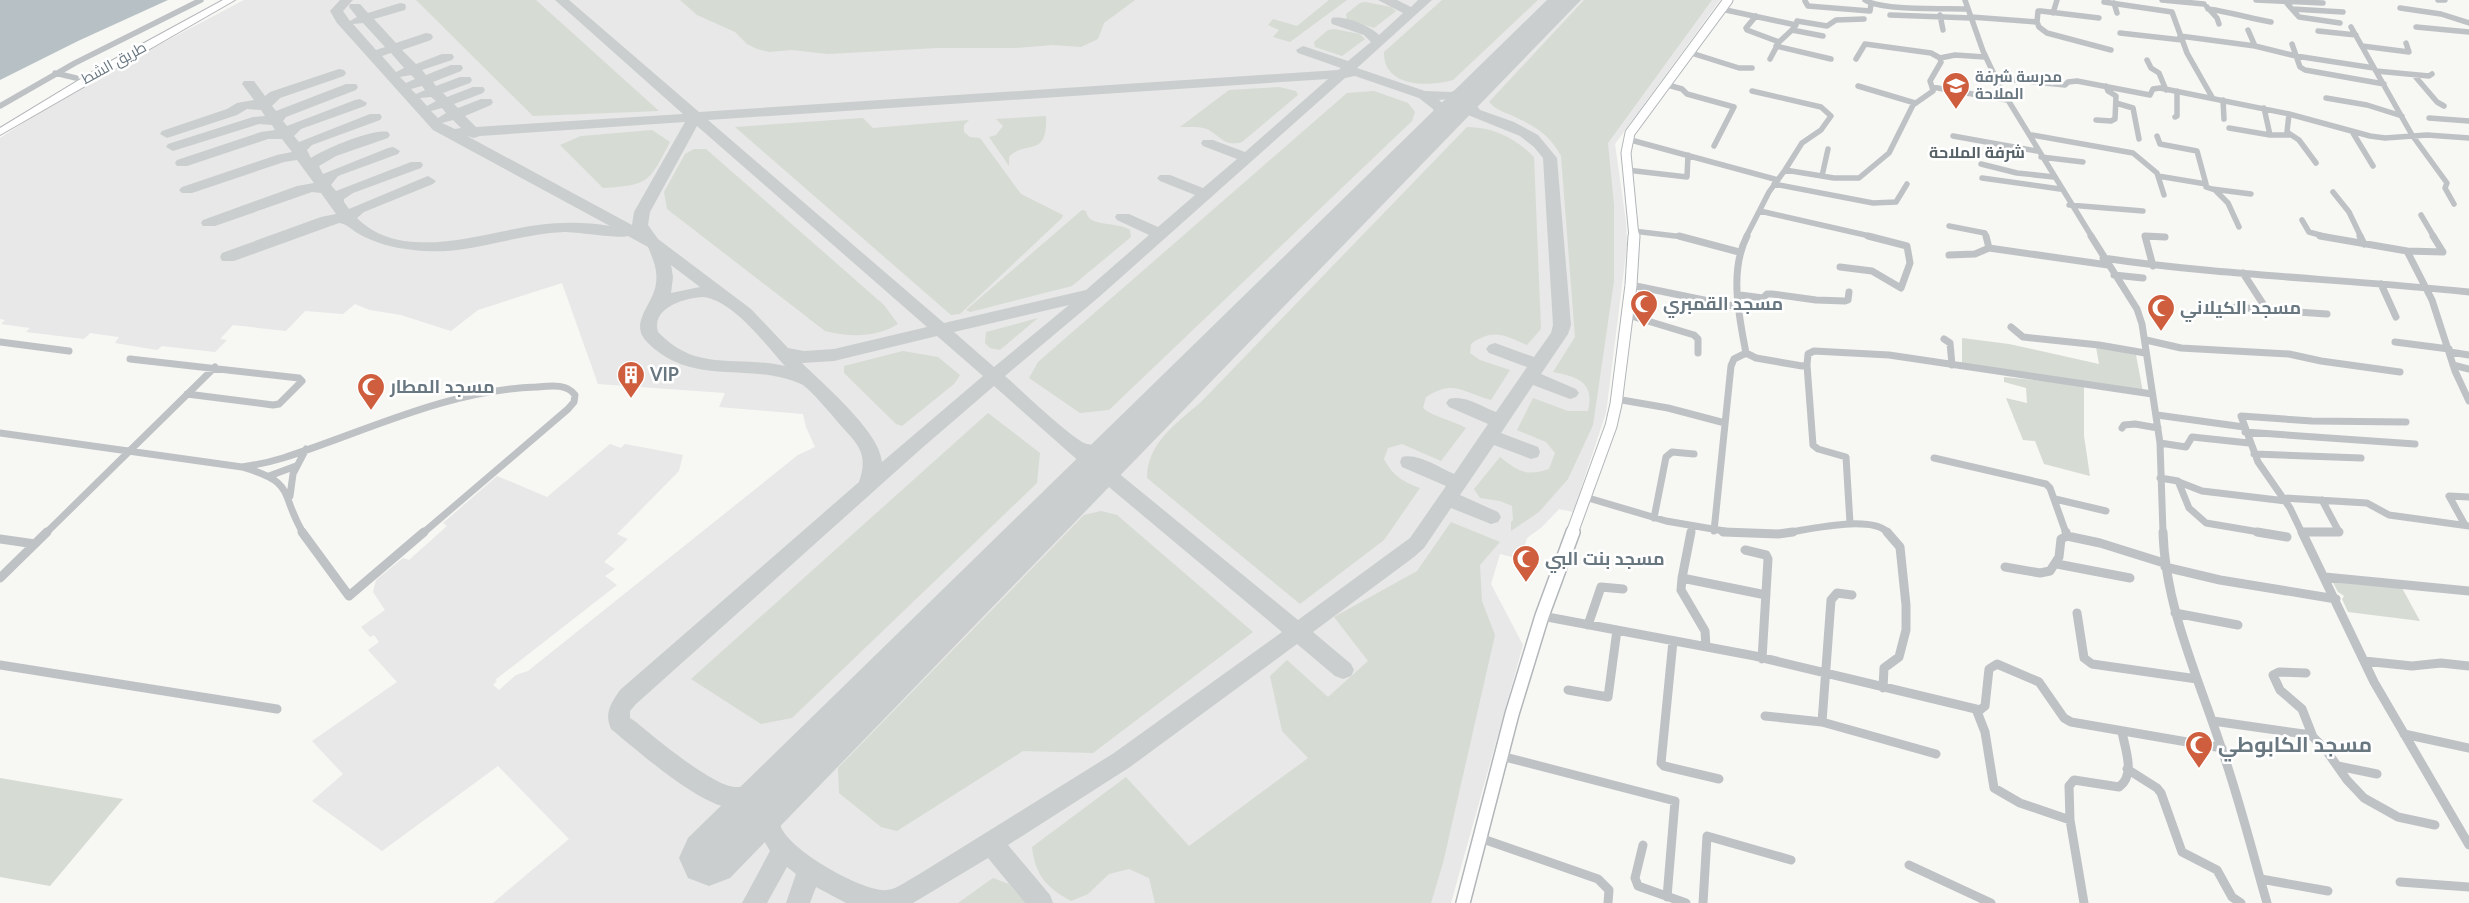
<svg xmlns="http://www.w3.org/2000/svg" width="2469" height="903" viewBox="0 0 2469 903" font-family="Lato,Cairo,sans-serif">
	<rect width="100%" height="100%" fill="#f7f7f4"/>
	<path fill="#e7e8e7" d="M244,0H1720L1615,144L1626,222L1627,245L1606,413L1573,512L1559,509L1542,527L1527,538L1521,559L1500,554L1491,584L1523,645L1451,903H493L569,839L498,766L382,851L312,801L343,774L312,741L397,682L368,650L379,642L374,635L370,637L361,627L385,610L373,592L376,580L403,558L409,560L447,526L443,523L497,476L547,497L610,444L621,448L625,444L683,455L679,471L617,534L628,539L604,562L615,569L605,576L617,585L495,680L497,681L493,685L499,690L516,675L528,671L798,455L815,447L806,427L803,414L719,407L725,393L598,384L562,283L478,310L451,331L401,315L370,310L355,304L343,314L305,311L286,331L233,325L220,339L227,340L215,352L162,346L157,350L115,343L119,337L90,333L84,339L26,332L30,328L1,324L5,320L0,319V138L77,88Z"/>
	<path fill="#d6dbd4" d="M416,0H536L659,111L533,116Z
		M680,0H1135L1104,23L1098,39L1081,47L1053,45L1015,48H937L828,54L792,50L769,52L757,49L747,44L735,32L697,15Z
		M1329,0H1347L1290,42L1273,37L1279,30L1268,25L1273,19L1297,26Z
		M1442,0H1538L1453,80C1428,87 1383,87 1384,52Z
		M1584,0H1712L1608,143L1614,205V281L1593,425L1568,479L1539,512L1511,531V522L1513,520L1512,506L1500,501L1480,498L1474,489L1500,457C1518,471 1526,477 1549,469L1555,453L1546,442L1517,430L1533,398L1568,411H1588C1595,381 1577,377 1553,372L1575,337L1561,156C1550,135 1535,126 1513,116C1504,112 1496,110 1489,102Z
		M1365,2L1391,7L1396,11L1374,28L1347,19L1346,14L1360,3Z
		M1334,29L1360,34L1365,39L1342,56L1315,47L1314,42L1328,30Z
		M1279,87L1296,91L1298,95L1242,142C1225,147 1222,138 1209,130C1202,126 1189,127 1180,127L1229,90Z
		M1374,91L1408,103L1415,112L1412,121L1109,410L1080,413L1029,378L1038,362L1347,93Z
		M1046,116C1048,159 1026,139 1009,157V166L989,137L996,135L1003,126L996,119Z
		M863,118L873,128L969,120L964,125V132L970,137L980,138L1021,194L1063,215L1062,218L960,314L951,315L735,127Z
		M1467,127C1493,127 1515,138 1534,157L1541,329L1527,345C1504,335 1493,328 1471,344L1470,353L1480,360L1510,370L1491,400C1462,392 1454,379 1426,397L1423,408C1435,418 1452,420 1466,428L1441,461L1402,444L1388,448L1384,459C1392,475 1403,482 1420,488L1384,540L1300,604L1147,478C1147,443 1177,423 1201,402Z
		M652,130L670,142C649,182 650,185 603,188L560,145L581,136Z
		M694,149H706L884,305L898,324C876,338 849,337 825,331L667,209L664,192L685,154Z
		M1082,210L1086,211C1088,228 1117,221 1130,230L1131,237L1072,286L970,312L966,310Z
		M1038,318L1000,350L990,348L985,343L986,332Z
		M1962,338L2009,344L2099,364L2096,347L2136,355L2143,392L1962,365Z
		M903,351L938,357L960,375L954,384L902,426L896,424L844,373V366Z
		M2004,377L2084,385V436L2090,476L2044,464L2035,441L2023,440L2006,398L2027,403L2026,388L2004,382Z
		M988,413L1040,453L1037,483L792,718L761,724L691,679Z
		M1101,511L1117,515L1253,632L1093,753L1023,751L897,831L881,827L839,793L838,768L1084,515Z
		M1451,522L1500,542L1480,565L1482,601L1495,635L1443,863L1431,903H1155L1149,878L1129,869L1109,874L1088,894L1071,901C1047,888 1035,875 1032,847L1126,777L1189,846L1308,758L1282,731L1270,676L1287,660L1328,697L1368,661L1334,617L1417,571Z
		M2331,579L2401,586L2420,621L2348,612L2342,599L2344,596L2338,592Z
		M0,778L123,799L50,886L0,877Z
		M993,878L1009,884L1025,903H958Z"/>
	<path fill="#b7c1c5" d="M0,0H168L78,41L0,80Z"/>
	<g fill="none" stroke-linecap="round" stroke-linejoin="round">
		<path fill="#cacece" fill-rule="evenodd" d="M340,0H353L343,11L350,21L357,17L349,7L350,4H360L368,13L400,3L405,4L406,7L405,10L374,19L396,43L426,33L431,34L433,37L431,40L402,50L416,64L442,54H452L454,57L452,60L422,70L426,75L451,65H461L463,68L461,71L433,82L436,86L460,77H470L472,80L470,83L443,93L447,97L473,87H483L485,90L483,93L454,104L458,108L481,99H491L493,102L491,105L465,116L476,127L683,114L555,0H569L699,112L1338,70L1341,68L1298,53L1296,50L1303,46L1348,61L1371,42L1364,35L1332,24L1331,21L1332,18C1344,15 1371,26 1379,35L1403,13L1378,0H1397L1411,7L1418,0H1432L1357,68L1425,91L1451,92L1474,83H1484L1486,86L1469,95L1480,110L1514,122L1538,135L1557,158L1571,325L1568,334L1541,374L1576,389L1579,393L1576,397L1570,399L1533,385L1501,433L1538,447L1540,452L1538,457L1531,459L1494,445L1460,495L1498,512L1501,517L1498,522L1491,524L1451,508L1424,548L1414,557L1313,632L1351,664L1354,670L1351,676L1343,679L1335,676L1297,644L1130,767L1008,845L1050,895L1053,903H1025L988,858L913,903H846L816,887L810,903H786L796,874L787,867L767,903H742L770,851L756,827L759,805C749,808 739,810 729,808C694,801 639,752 611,729C604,713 611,703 620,690L859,482C868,456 860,446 843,428C835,419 810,388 801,384C748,361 692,388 647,342C628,323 654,304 656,283C658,270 653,259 648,247L628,236C620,239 578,232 564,232C513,234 465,257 413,250C394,248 375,243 359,234C352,230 347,224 339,223L234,261H222L220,257L222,253L321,217L336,214L321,193L312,192L215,226H203L201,223L203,220L297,186L314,183L297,160L284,162L192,193H182L179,190L182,187L277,155L292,152L282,139H268L187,166H177L175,163L177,160L261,132L275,130L272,125L259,124L173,151L166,147L168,144L253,117L265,116L261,110L247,109L237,115L167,138L160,134L162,131L227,109L237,103L254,100L242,84L244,81H254L265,96L270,92L339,69L344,70L346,73L344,76L280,98L272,106L276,111L346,84H356L358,87L356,90L286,117L283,121L287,126L355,100L360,99L367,103L365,106L301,129L294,136L299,142L370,114H380L382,117L380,120L312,145L307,150L311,158C324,149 374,128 388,132L390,135L388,138L336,156L319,166L323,174L388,148L393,147L400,151L398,154L338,176L331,185L336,191L411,162H421L423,165L421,168L353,193L344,199V202L349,209L423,178L428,176L436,181L433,184L364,212L357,218C402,264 484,232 538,225C562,222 586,222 610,226L433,130L337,23L330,11ZM363,23L385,47L376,50L353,24ZM391,53L404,68L396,72L382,56ZM411,75L415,79L406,83L400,77ZM1355,76L1419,98L1433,109L1437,121L1444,125L1451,121L1447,107L1439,100L1459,98L1468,115L1520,136L1534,147L1543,158L1553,325L1551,333L1534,357L1495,343L1489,345L1486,349L1489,353L1527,367L1496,412C1483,407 1463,394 1449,399L1446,403L1449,407L1488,424L1454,474C1440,468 1418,453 1402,457L1400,462L1402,467L1446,486L1410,538L1298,620L1100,458L1129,448L1131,443L1129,438C1114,434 1103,448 1087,444C1074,441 1019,388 1005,376L1099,297L1345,78ZM1328,79L1245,152L1213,140H1203L1201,143L1203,146L1237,159L1203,188L1170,175H1160L1157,178L1160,181L1195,195L1158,227L1129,214H1117L1115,217L1117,220L1149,235L1086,290L944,323L708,120ZM422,86L425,90L416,94L411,89ZM431,97L436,101L427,106L420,98ZM442,108L446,113L438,118L431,111ZM453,120L461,128L455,129L442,123ZM685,122L634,212L632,225L467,136L474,138L480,136ZM697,126L927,327L834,349L804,351L788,348L751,309L658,239L648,225L650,212ZM671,265L700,287L671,293L673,277ZM703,297C733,300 765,344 785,366C735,355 697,373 658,332C651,308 684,298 703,297ZM1069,305L994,367L954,332ZM937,336L983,376L882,462C880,432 824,385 802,363L834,361ZM994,386L1091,472L1282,632L1114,753L921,873C911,878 898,889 887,890C864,893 782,847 780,823C779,808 789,797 795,784L791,777L783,774C767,780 753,788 735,787C713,786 655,738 636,722L630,718V711L636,704L922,448Z"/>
		<path fill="#cacece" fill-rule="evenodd" d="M1547,0H1581L730,878L709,886L688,878L679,858L688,838Z"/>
		<defs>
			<path id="secondary-far2" d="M1634,237L1626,153L1630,133L1728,0"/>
			<path id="secondary-far1" d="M1572,533L1611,426L1616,404L1631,285L1634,236"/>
			<path id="secondary" d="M1463,903L1512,714L1542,616L1573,532"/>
			<path id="highway" d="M223,0H235L0,135V128L102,66Z"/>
		</defs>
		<use href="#secondary-far2" stroke="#b1b6b9" stroke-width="11"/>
		<use href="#secondary-far1" stroke="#b1b6b9" stroke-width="13"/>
		<use href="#secondary" stroke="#b1b6b9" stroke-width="16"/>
		<use href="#highway" stroke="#b2b5b8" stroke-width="2"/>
		<path stroke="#bec2c5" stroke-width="5.5" d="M1865,0C1882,11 1945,8 1968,9
			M1965,0L1983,51L2000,87L2092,237
			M2162,0L2204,4
			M2256,0L2323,3
			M2284,0L2299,17L2340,23
			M2438,0H2445
			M1805,1L1808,6L1870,11L1871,4
			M2104,2L2172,12L2187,53L2212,97
			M2114,3L2117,13
			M2207,7L2217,18L2219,24
			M2400,8L2441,14L2469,23
			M1721,9L1796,25L1792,30L1823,36
			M2208,9C2230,12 2249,18 2271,22
			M2292,9L2343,12
			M2053,13L2057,0
			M1890,15L1971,18
			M1940,15L1943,30
			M1756,16L1746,28L1747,30L1779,42L1770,59
			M1971,17L2037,22L2038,11H2041L2099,18
			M2037,22L2039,27L2047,33L2111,50
			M1796,25L1797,21L1827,26L1836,20L1864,19
			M2351,27L2412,135L2447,183L2445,188L2454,204
			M2416,27L2469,32
			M2318,31L2356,35
			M2120,33L2182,40
			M2180,36L2255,46L2248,30
			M1779,42L1792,30
			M2292,44L2300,67L2305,70L2384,84
			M1776,46L1831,59
			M2255,46L2296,56L2374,68
			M2362,46L2409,52L2406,43
			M1688,52L1739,68H1752
			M1856,59L1865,44L1931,53L1940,58
			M2147,60L2151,68L2159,73L2166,90
			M2376,71L2429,76L2432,74
			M55,73L76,78
			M2414,75L2437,102L2444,106
			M1996,78L2065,85L2068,82L2077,81L2150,95L2153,89L2160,88L2289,114L2370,136L2385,138L2427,135L2469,138
			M1664,84L1682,89L1687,94L1734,107L1714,146
			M1858,86L1915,103
			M1932,87L1930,81L1941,62L1940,58L1955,55L1985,57
			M1752,91L1821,107L1831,116L1821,130L1802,143L1785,170
			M2326,98L2367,105L2402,116
			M2223,100L2224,119
			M2116,103L2133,108L2139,139
			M0,106L75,63L201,0
			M2264,108L2270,135H2290
			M2289,114L2287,132L2299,140L2316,163
			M2175,117L2177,116V91
			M2429,118L2469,121
			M2096,120L2111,121L2115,119L2116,96L2108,91L2106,86
			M2229,128L2270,135
			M2353,133L2373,166
			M2032,135L2133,153L2157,173L2164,195
			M1953,136L2037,151
			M2157,136L2160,144L2197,151L2206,184
			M1627,139L1778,180
			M2041,157L2083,162
			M1981,164L2017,173L2054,177
			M1627,170L1687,177L1688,155
			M1822,176L1828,149
			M2158,176L2206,184V187L2212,189L2251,194
			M1982,178L2060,189
			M1774,184L1873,203L1896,202L1907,184
			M2215,190L2228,203L2239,227
			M2333,192L2349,212L2361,237
			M2069,205L2143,211
			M1760,211L1874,237
			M2421,215L2434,237
			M2302,220L2309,232L2327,237
			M1949,226L1985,233L1986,237
			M1633,231L1684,237
			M1746,237L1769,192L1785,170L1834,178H1859L1889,153L1913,105L1933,91L1932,87L2007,100
			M2145,237H2165"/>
		<path stroke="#bec2c5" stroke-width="7" d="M1679,236L1739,252
			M1747,236C1729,271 1739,316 1746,353L1756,358L1802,366L1807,365L1808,354L1814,351L1889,355L2152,394
			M1986,236L1989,248L2108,265
			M2091,236L2137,309L2142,324L2160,443L2163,533
			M2320,236L2407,251L2432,300L2455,371L2469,401
			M2360,236L2364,244
			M2407,251L2443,252L2433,236
			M1949,255L1975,254L1989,248
			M2103,258C2224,276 2347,279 2469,292
			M2153,266L2145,236L2165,237
			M1840,267L1872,271L1901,288L1910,263L1907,246L1868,236
			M2243,273L2267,310L2327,314
			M2114,275L2143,278
			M2381,284L2396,317
			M1631,285L1738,307
			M1740,295L1763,298L1767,294H1772L1816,300L1845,301L1848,300L1849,292
			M2209,310L2227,311L2236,307L2267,310
			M1628,315L1694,335L1698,339V353
			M2011,327L2023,337L2099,345L2145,353
			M1944,339L1950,343L1952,365
			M2146,340L2181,348L2289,354L2321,361L2400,372
			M0,342L69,351
			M2395,342L2449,349
			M2450,352L2469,355
			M130,359L299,378L302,381L279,404L273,405L187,394
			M1807,365L1813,445L1818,449L1846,457L1850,523
			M2453,365L2469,369
			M1616,399L1668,408L1725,423
			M2157,415L2244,427
			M2122,428L2124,425L2135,424L2158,428
			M2245,432L2415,444
			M0,433L242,467
			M2160,443L2186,447L2192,437L2249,443
			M2254,454L2361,458
			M1934,458L2046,484L2050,488L2066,533
			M242,467C297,483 279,492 303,533
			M242,467C256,465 270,462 283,458C367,431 447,390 536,387C549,386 567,383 575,395L574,402L568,409L423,533
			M269,476L296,466
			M2160,478L2178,481L2189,508L2206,523L2265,533
			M2179,482L2202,491L2286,501
			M290,496L293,474L306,449
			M1585,497L1666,521L1736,533
			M2284,498L2367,503L2389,515L2469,526
			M2055,499L2106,511
			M1654,518L1666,457L1672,452L1694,454
			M2465,525L2449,496L2469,497
			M1714,531L1731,366L1734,359L1746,353
			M2302,532H2339L2322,500
			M46,533L215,367
			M1691,533L1692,527
			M1784,533C1807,530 1872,514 1888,533
			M2302,533L2290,508L2258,462L2241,416L2312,421L2406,422"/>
		<path stroke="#bec2c5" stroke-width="9" d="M302,532L349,596L424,532
			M1691,532L1682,578L1766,595
			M1723,532L1778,534L1793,532
			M2066,532L2067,536L2100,543L2164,563
			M2163,532C2165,606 2198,677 2221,747C2239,798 2252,851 2267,903
			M2257,532L2287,537
			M2302,532L2374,682L2469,845
			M2302,532H2339
			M0,539L35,544
			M1745,550L1766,555L1768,559L1762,659
			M2057,564L2130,578
			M2005,567L2040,573L2050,571L2059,557L2061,539L2067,536
			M2165,567L2220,580L2336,599
			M2325,577L2469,591
			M0,578L47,532
			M1682,578L1681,590L1705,631L1706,647
			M1852,595L1837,593L1831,600L1822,722L1936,754
			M2077,613L2084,658L2092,664L2197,679
			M2175,613L2238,625
			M1542,616L1755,656L1980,710L1985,706L1989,669L1997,664L2039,682L2064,718L2071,722L2222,748
			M1588,625L1601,587L1623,589
			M1673,641L1661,763L1664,766L1719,779
			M2364,661L2412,666L2441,663L2469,666
			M0,665L277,709
			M2306,673L2279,672L2273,675L2280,690L2302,709L2313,737
			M1883,688L1884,668L1899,657L1906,630V605L1900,547L1887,532
			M1568,690L1608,697L1617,630
			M1976,709L1985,732L1994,788L2020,803L2070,820
			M1765,716L1822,722
			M2213,721L2311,735L2326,750L2347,780L2364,798L2398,817L2435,825
			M2404,734L2469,748
			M1501,756L1675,801L1667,897
			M2338,766L2377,774
			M2127,769L2157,788L2161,793L2182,852L2217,870L2232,897L2241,903
			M1480,838L1598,879L1609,890L1608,903
			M1643,845L1635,878L1638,886L1686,903
			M1909,865L1991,903
			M2261,879L2328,891
			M2400,882L2469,887
			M1703,903L1707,836L1791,860
			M2084,903L2070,820L2069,786L2074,780L2119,787C2136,775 2125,749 2122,732"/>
		<use href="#secondary-far2" stroke="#fff" stroke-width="9"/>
		<use href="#secondary-far1" stroke="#fff" stroke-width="11"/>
		<use href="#secondary" stroke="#fff" stroke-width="13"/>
		<use href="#highway" fill="#fff" fill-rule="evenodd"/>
	</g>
	<defs>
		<symbol id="school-pin" viewBox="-11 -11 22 30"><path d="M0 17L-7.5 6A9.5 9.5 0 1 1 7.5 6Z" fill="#ce5e3d" stroke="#fff"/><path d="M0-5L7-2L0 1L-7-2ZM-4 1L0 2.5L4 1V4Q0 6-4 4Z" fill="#fff"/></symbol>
		<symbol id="mosque-pin" viewBox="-11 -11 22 30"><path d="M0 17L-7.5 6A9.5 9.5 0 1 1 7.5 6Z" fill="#ce5e3d" stroke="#fff"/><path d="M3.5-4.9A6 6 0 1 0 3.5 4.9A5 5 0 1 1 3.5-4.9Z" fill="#fff"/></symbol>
		<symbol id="building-pin" viewBox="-11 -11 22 30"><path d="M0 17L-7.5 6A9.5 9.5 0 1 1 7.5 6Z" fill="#ce5e3d" stroke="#fff"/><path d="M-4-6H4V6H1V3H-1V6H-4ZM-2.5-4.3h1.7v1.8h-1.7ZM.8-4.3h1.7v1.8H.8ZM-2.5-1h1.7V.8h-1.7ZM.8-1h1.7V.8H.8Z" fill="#fff"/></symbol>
	</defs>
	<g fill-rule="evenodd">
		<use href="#school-pin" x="1940" y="70" width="32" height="43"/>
		<use href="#mosque-pin" x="1628" y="288" width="32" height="43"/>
		<use href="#mosque-pin" x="2145" y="292" width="32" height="43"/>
		<use href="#building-pin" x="615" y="359" width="32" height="43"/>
		<use href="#mosque-pin" x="355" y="371" width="32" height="43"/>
		<use href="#mosque-pin" x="1510" y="543" width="32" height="43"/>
		<use href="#mosque-pin" x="2183" y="729" width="32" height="43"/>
	</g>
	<g text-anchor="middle" stroke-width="5" stroke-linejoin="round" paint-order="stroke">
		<g font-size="15" fill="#697781" stroke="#fff">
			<text transform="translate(114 63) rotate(-29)" y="5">طريق الشط</text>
		</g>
		<g font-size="15" font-weight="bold" fill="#697781" stroke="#fff" text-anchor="start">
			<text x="1975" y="82">مدرسة شرفة<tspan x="1975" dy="17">الملاحة</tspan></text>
		</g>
		<g font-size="16" font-weight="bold" fill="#566067" stroke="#fff">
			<text x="1977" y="158">شرفة الملاحة</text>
		</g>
		<g font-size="18" font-weight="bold" fill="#697781" stroke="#fff" text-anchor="start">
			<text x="1663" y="310">مسجد القمبري</text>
			<text x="2180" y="314">مسجد الكيلاني</text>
			<text x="650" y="381">VIP</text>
			<text x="390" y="393">مسجد المطار</text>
			<text x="1545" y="565">مسجد بنت البي</text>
		</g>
		<g font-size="21" font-weight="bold" fill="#697781" stroke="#fff" text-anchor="start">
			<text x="2218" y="752">مسجد الكابوطي</text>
		</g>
	</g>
</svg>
